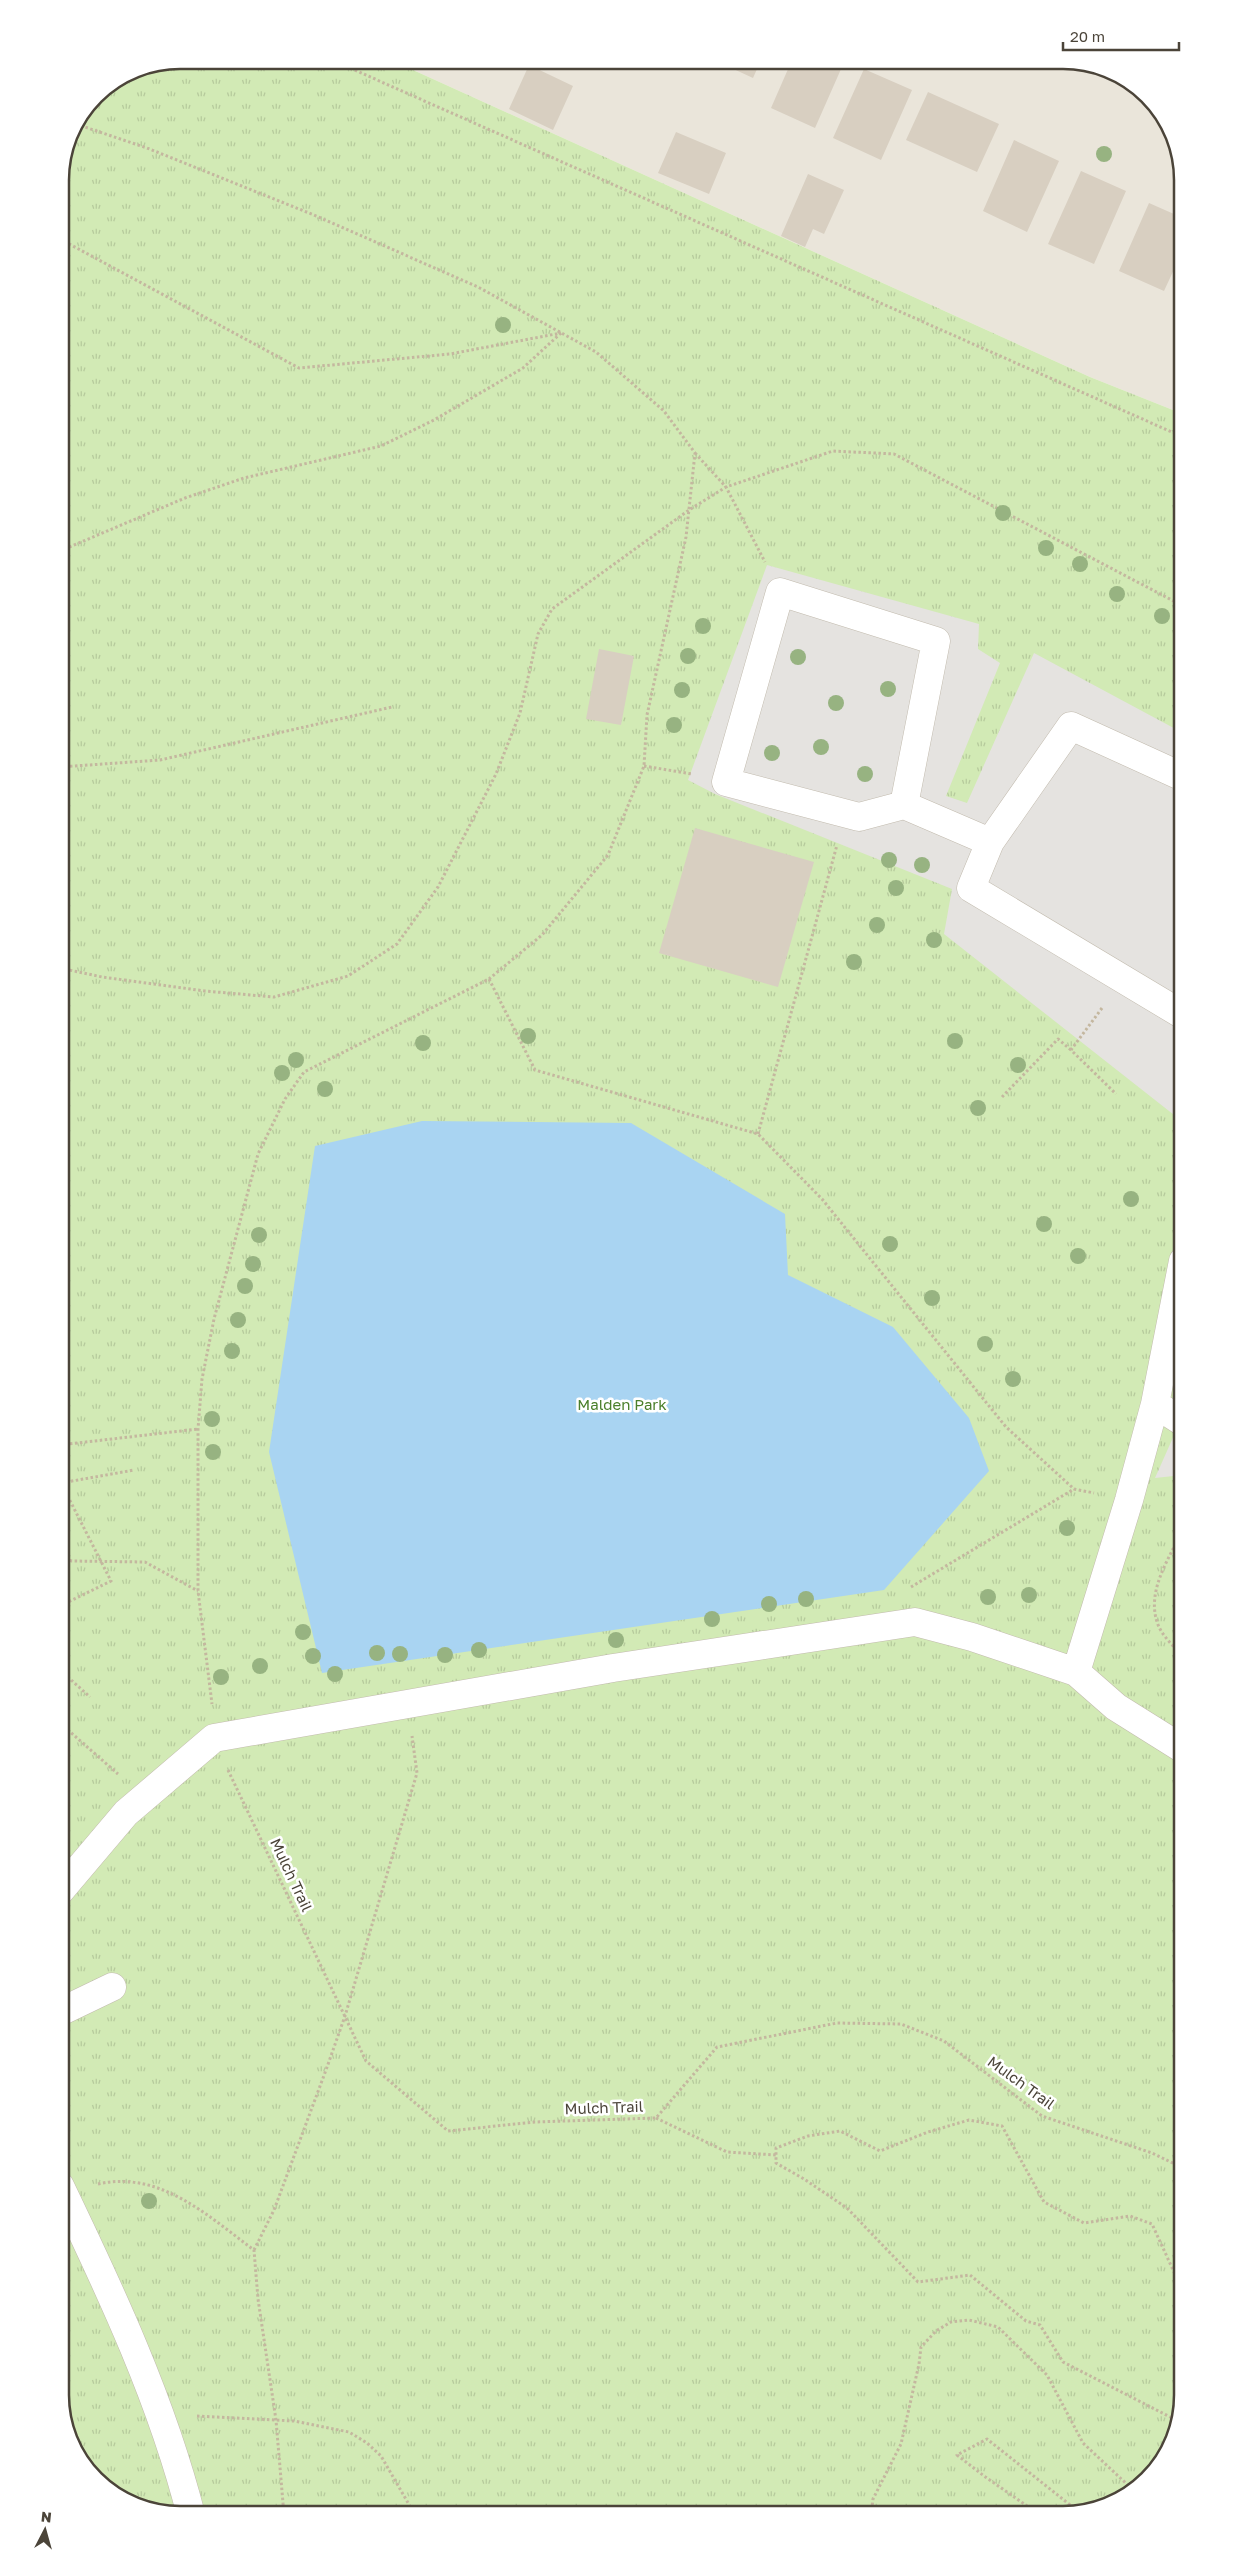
<svg xmlns="http://www.w3.org/2000/svg" width="1243" height="2575" viewBox="0 0 1243 2575" font-family="'Golos Text',sans-serif">
	<defs>
		<pattern id="grass-tufts" width="24" height="20" patternUnits="userSpaceOnUse" patternTransform="scale(1.25)"><rect width="24" height="20" fill="#d2eab5"/><path d="M3 7l-1-3M5 7V3M7 7l1-3M15 17l-1-3M17 17v-4M19 17l1-3" fill="none" stroke="#b6ca9c"/></pattern>
	</defs>
	<rect width="100%" height="100%" fill="#f6f3ec"/>
	<path fill="#eae5da" d="M391,60H1072L1136,84L1174,134L1183,179V414L1090,377Z"/>
	<path fill="url(#grass-tufts)" d="M179,60H391L1090,377L1183,414V2396L1163,2462L1109,2506L1064,2515H172L113,2495L69,2441L60,2396V172L69,133L95,95L134,69Z"/>
	<path fill="#e5e3e0" d="M767,565L979,624L978,649L1000,663L946,796L967,803L1034,653L1183,733V1122L944,934L952,889L715,794L688,780Z
		M1183,1415V1475L1155,1478Z"/>
	<path fill="#a9d4f2" d="M422,1121L631,1123L785,1214L788,1275L893,1327L969,1418L989,1471L884,1590L322,1673L269,1452L315,1146Z"/>
	<path fill="#d8cfc1" d="M714,60H761L753,78Z
		M792,60H845L815,128L771,108Z
		M529,65L573,86L553,130L509,109Z
		M864,69L912,90L881,160L833,138Z
		M928,92L999,124L977,172L906,140Z
		M676,132L726,153L709,194L658,173Z
		M1014,140L1059,161L1027,232L983,211Z
		M1081,171L1126,191L1094,264L1048,244Z
		M808,174L844,190L824,234L813,229L805,247L781,236Z
		M1149,203L1183,218V250L1164,291L1119,271Z
		M599,649L634,656L621,725L586,719Z
		M695,828L814,862L778,987L659,953Z"/>
	<g fill="none" stroke-linecap="round" stroke-linejoin="round">
		<defs>
			<path id="minor" d="M904,805L936,641L780,592L726,782L859,817L904,805L990,842
				M1183,1015L971,888L990,842L1071,726L1183,777
				M1155,1404L1183,1422
				M1076,1672L1129,1500L1155,1404L1183,1261
				M60,1891L126,1813L214,1738L613,1668L915,1622L972,1637L1076,1672L1116,1707L1183,1749
				M60,2012L112,1987
				M60,2186C111,2292 162,2401 191,2515"/>
		</defs>
		<use href="#minor" stroke="#c2bbae" stroke-width="29"/>
		<path stroke="#c4b79f" stroke-width="3" stroke-dasharray="2.5 2.5" stroke-linecap="butt" d="M332,60L1183,437
			M76,124L147,148L314,215L478,287L596,352L664,411L695,453L686,537L647,715L644,766L608,855L542,935L489,979L304,1072L285,1099L258,1154L214,1319L202,1379L198,1429V1591L212,1704
			M60,239L299,368L450,354L561,333
			M695,453L726,487L765,562
			M60,551L185,498L244,478L381,446L434,420L523,368L561,333
			M644,766L692,774
			M60,767L160,760L392,707
			M60,968L102,977L205,991L274,997L348,976L397,944L438,887L496,774L520,713L538,634L552,609L689,510L726,487L833,451L894,454L1183,606
			M489,979L535,1070L758,1134L822,1199L1006,1427L1074,1489L1094,1493
			M1102,1008L1071,1050L1116,1094
			M1002,1097L1058,1039L1071,1050
			M758,1134L837,845
			M60,1445L198,1429
			M61,1483L134,1470
			M60,1558L72,1561L145,1562L198,1591
			M911,1587L1074,1489
			M60,1606L111,1581L60,1481
			M1183,1658C1176,1648 1164,1638 1159,1627C1147,1600 1161,1572 1173,1549L1183,1545
			M60,1670L90,1697
			M60,1723L118,1774
			M228,1770L366,2061L448,2131L535,2122L656,2118L717,2047L837,2023L901,2024L944,2041L1042,2116L1152,2153L1183,2168
			M656,2118L727,2152L776,2155
			M98,2184C160,2170 208,2216 254,2250L258,2299L276,2420L284,2515
			M254,2250L274,2210L326,2070L345,2016L417,1773L412,1736
			M197,2416L294,2421L349,2432L367,2443L381,2456L415,2515
			M1176,2420L1063,2362L1040,2325L1026,2321L970,2275L918,2282L847,2208L804,2179L776,2163V2148L808,2136L840,2131L880,2151L928,2132L969,2120L1002,2126L1044,2202L1084,2223L1130,2216L1152,2224L1174,2272L1183,2277
			M871,2515L873,2499L901,2444L919,2364L921,2347L936,2331L951,2322L969,2320L998,2327L1047,2375L1083,2443L1131,2488
			M1040,2515L984,2476L957,2455L987,2439L1079,2512"/>
		<use href="#minor" stroke="#fff" stroke-width="28"/>
	</g>
	<g fill="#97b381">
		<circle cx="1104" cy="154" r="8"/>
		<circle cx="503" cy="325" r="8"/>
		<circle cx="1003" cy="513" r="8"/>
		<circle cx="1046" cy="548" r="8"/>
		<circle cx="1080" cy="564" r="8"/>
		<circle cx="1117" cy="594" r="8"/>
		<circle cx="1162" cy="616" r="8"/>
		<circle cx="703" cy="626" r="8"/>
		<circle cx="688" cy="656" r="8"/>
		<circle cx="798" cy="657" r="8"/>
		<circle cx="888" cy="689" r="8"/>
		<circle cx="682" cy="690" r="8"/>
		<circle cx="836" cy="703" r="8"/>
		<circle cx="674" cy="725" r="8"/>
		<circle cx="821" cy="747" r="8"/>
		<circle cx="772" cy="753" r="8"/>
		<circle cx="865" cy="774" r="8"/>
		<circle cx="889" cy="860" r="8"/>
		<circle cx="922" cy="865" r="8"/>
		<circle cx="896" cy="888" r="8"/>
		<circle cx="877" cy="925" r="8"/>
		<circle cx="934" cy="940" r="8"/>
		<circle cx="854" cy="962" r="8"/>
		<circle cx="528" cy="1036" r="8"/>
		<circle cx="955" cy="1041" r="8"/>
		<circle cx="423" cy="1043" r="8"/>
		<circle cx="296" cy="1060" r="8"/>
		<circle cx="1018" cy="1065" r="8"/>
		<circle cx="282" cy="1073" r="8"/>
		<circle cx="325" cy="1089" r="8"/>
		<circle cx="978" cy="1108" r="8"/>
		<circle cx="1131" cy="1199" r="8"/>
		<circle cx="1044" cy="1224" r="8"/>
		<circle cx="259" cy="1235" r="8"/>
		<circle cx="890" cy="1244" r="8"/>
		<circle cx="1078" cy="1256" r="8"/>
		<circle cx="253" cy="1264" r="8"/>
		<circle cx="245" cy="1286" r="8"/>
		<circle cx="932" cy="1298" r="8"/>
		<circle cx="238" cy="1320" r="8"/>
		<circle cx="985" cy="1344" r="8"/>
		<circle cx="232" cy="1351" r="8"/>
		<circle cx="1013" cy="1379" r="8"/>
		<circle cx="212" cy="1419" r="8"/>
		<circle cx="213" cy="1452" r="8"/>
		<circle cx="1067" cy="1528" r="8"/>
		<circle cx="1029" cy="1595" r="8"/>
		<circle cx="988" cy="1597" r="8"/>
		<circle cx="806" cy="1599" r="8"/>
		<circle cx="769" cy="1604" r="8"/>
		<circle cx="712" cy="1619" r="8"/>
		<circle cx="303" cy="1632" r="8"/>
		<circle cx="616" cy="1640" r="8"/>
		<circle cx="479" cy="1650" r="8"/>
		<circle cx="377" cy="1653" r="8"/>
		<circle cx="400" cy="1654" r="8"/>
		<circle cx="445" cy="1655" r="8"/>
		<circle cx="313" cy="1656" r="8"/>
		<circle cx="260" cy="1666" r="8"/>
		<circle cx="335" cy="1674" r="8"/>
		<circle cx="221" cy="1677" r="8"/>
		<circle cx="149" cy="2201" r="8"/>
	</g>
	<g text-anchor="middle" stroke-width="5" stroke-linejoin="round" paint-order="stroke">
		<g font-size="15" fill="#4a7f2a" stroke="#fff">
			<text x="622" y="1410">Malden Park</text>
		</g>
		<g font-size="15" fill="#4b4439" stroke="#fff">
			<text transform="translate(291 1875) rotate(65)" y="5">Mulch Trail</text>
			<text transform="translate(1021 2083) rotate(36)" y="5">Mulch Trail</text>
			<text transform="translate(604 2108) rotate(-2)" y="5">Mulch Trail</text>
		</g>
	</g>
	<path d="M0 0H1243V2575H0ZM180 69H1063A111 111 0 0 1 1174 180V2395A111 111 0 0 1 1063 2506H180A111 111 0 0 1 69 2395V180A111 111 0 0 1 180 69Z" fill="#fff" fill-rule="evenodd"/>
	<path fill="none" stroke="#4b4439" stroke-width="2.5" d="M180 69H1063A111 111 0 0 1 1174 180V2395A111 111 0 0 1 1063 2506H180A111 111 0 0 1 69 2395V180A111 111 0 0 1 180 69Z"/>
	<g transform="translate(45 2530) rotate(6)" stroke="#ffffff" stroke-width="4" paint-order="stroke">
	<path d="M0-4L9 19L0 12L-9 19Z" fill="#4b4439"/>
	<text y="-8" font-size="14" font-weight="bold" text-anchor="middle" fill="#4b4439">N</text>
	</g>
	<path d="M1063 42v8h116v-8" fill="none" stroke="#4b4439" stroke-width="2.5"/>
	<text x="1070" y="42" font-size="15" fill="#4b4439" stroke="#ffffff" stroke-width="4" paint-order="stroke">20 m</text>
</svg>
